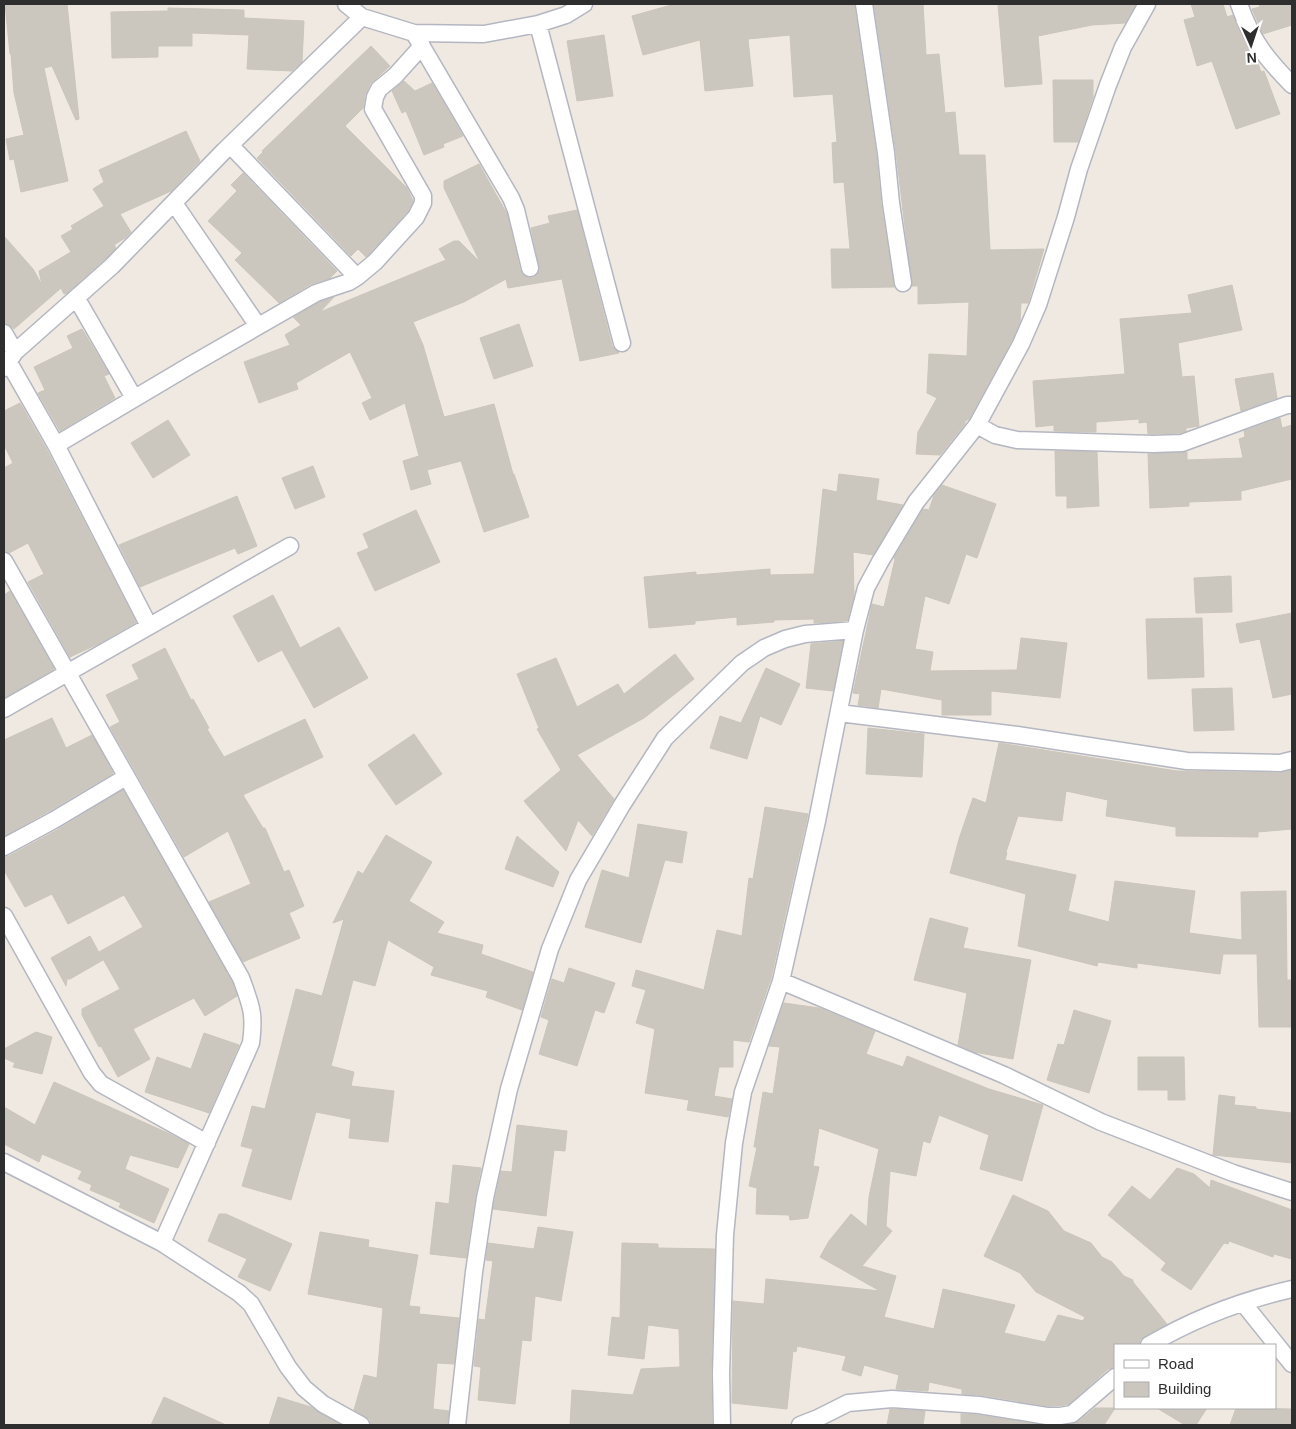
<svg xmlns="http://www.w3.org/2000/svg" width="1296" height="1429" viewBox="0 0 1296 1429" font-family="Helvetica,sans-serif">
	<rect width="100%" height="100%" fill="#efe9e1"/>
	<path fill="#cbc7bf" stroke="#cbc5ba" d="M5,4H67L79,119L76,120L52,66L44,68L68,181L21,192L14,159L10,160L6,139L24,135L14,93L11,54H10Z
		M675,4H854L876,154L881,204L894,287L832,288L831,249H850L844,182L834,183L832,143L837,142L833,94L794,97L790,35L748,39L753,86L705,91L700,40L643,55L632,16Z
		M874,4H923L926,55L939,54L945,113L955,112L959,155H985L990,250L1044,249L1028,303H1021L1020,322L1012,340L969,419L965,421V424L940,455L916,454L918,432L937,398L927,393L929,354L967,356L969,302L918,304V286H912L896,152Z
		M998,4H1136L1125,23L1092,25L1038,36L1042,84L1005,87Z
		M1191,4H1223L1227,17L1233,15L1246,43L1257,61L1261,72L1264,71L1280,114L1236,129L1212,61L1197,66L1184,20L1195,17Z
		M1259,4H1292V25L1263,34L1252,9L1260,7Z
		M168,8L244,10V18L304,21L302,62L292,71L247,69L249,35L192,33V46H158V57L112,58L111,12L168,11Z
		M604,35L613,96L577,101L567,41Z
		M371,46L390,66L370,84L365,95L363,108L345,126L407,188L413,201L408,211L368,255L366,257L358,249L351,256L257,158L263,152L262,151Z
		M1053,80H1093V97L1078,142H1054Z
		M404,81L415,91L432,83L463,136L443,144L444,147L424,155L406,111L402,113L392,91Z
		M186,131L200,161L171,191L120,214L131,232L125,238L114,245L116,248L105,259L67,293L64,294L61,288L14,329L9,325L4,323V236L33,269L42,285L39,271L71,252L61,236L73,229L71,226L104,206L93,189L104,182L99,170Z
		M479,164L507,214L520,270L527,277L532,278L536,276L540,270L531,228L550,223L548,216L577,210L612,346L619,353L580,361L562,279L508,288L506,279L464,302L413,322L423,345L444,417L494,404L513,474H514L529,517L484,532L461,461L427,470L431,484L411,490L403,461L419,456L405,403L370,420L362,403L372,398L350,352L296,383L298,389L259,403L244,362L290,345L285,335L301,325L293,317L320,302L334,297L320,312L446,260L439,249L454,241H459L480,262L444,188V181Z
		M243,173L337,271L330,278L311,284L279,303L235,260L242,253L208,221L237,191L231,185Z
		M1232,285L1242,330L1178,343L1182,377L1194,376L1199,426L1186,428V431L1180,433L1153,434H1148L1147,422L1139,423V419L1096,422V432L1054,431V425L1036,427L1033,381L1125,374L1120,319L1192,313L1188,295Z
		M519,324L533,366L494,379L480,338Z
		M82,329L109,374L104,376L115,398L60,431L38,393L45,390L34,367L73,348L67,336Z
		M1273,373L1277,398L1241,411L1235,379Z
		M20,403L47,450L136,622L98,644L70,657L28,582L44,574L28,543L9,553L4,551V468L13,463L4,445V411Z
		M1280,418L1282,428L1292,425V479L1241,491V500L1189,502V506L1150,508L1148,454L1187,452V460L1243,458L1239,439L1245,437L1244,431Z
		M168,420L190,455L153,478L131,443Z
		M1055,451L1097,452L1099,506L1067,508V496H1056Z
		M313,466L325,497L295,509L282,478Z
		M839,474L879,479L876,500L903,505L873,555L853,552L854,595L847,621L814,623V619L774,620V622L737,625V617L695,621V624L649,628L644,577L696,572V575L770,569V575L814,574L823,489L837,492Z
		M942,485L996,504L977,558L966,554L949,604L925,596L915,649L933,652L930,671L1017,670L1021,638L1067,643L1060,698L991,691V715H942V700L881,689L878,708L858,705L860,694L853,693L872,604L884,607L895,559L894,558L923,509L929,510L934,495Z
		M237,496L257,546L238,554L235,548L140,587L119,545Z
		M416,510L440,562L375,591L357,553L369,548L363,534Z
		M1231,576L1232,612L1196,613L1194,578Z
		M10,591L54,669L4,698V595Z
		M273,595L300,648L339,627L368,678L314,708L282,650L258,662L233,616Z
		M1292,613V694L1273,698L1260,639L1240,643L1236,624Z
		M1202,618L1204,677L1148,679L1146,619Z
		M843,641L833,691L806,688L811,644Z
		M165,648L191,700L193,699L209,728L207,729L224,757L305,719L323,757L243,795L263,828H265L284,872L289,870L304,906L289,913L300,938L243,962L209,902L251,884L228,831L184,857L110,727L120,722L106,695L139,679L132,665Z
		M675,654L694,679L644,718L577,755L614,799L592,836L578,820L566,851L524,801L561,770L537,729L539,728L517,674L556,658L577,707L618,684L624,694Z
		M766,668L800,684L781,725L760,716L747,759L710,748L720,716L741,723Z
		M1232,688L1234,730L1194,731L1192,689Z
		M52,718L66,748L92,735L113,773L49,811L4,836V740Z
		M868,728L924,734L922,777L866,774Z
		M414,734L442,774L396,805L368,765Z
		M999,743L1177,771L1280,773L1292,770V829L1258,832V837L1176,836V827L1106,816L1108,800L1066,791L1062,821L1018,816L1006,852L1007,853L1005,860L1076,875L1068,911L1109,922L1115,881L1195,891L1189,933L1242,940L1241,892L1286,891L1287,980H1292V1027H1259L1257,954H1223L1220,974L1137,963V968L1098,962L1097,966L1018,946L1026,894L950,873L959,839L973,798L986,803Z
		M123,790L232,982L237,996L205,1016L194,998L133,1029L150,1059L118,1077L101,1046L99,1047L82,1015V1009L120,989L99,952L143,927L124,895L68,924L52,894L25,907L4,870V857L9,856L59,829Z
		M765,807L808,814L771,978L749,1042L733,1040V1067H719L714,1096L732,1099L728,1117L687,1110L689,1100L645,1093L655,1029L636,1023L646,990L632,986L636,970L704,990L717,930L742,936L749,878L753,879Z
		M638,824L687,832L682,863L665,860L641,943L585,927L602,870L629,878Z
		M386,835L432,862L409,901L444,922L437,933L483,945L481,954L533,972L522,1010L486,997L488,991L431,975L434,967L388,940L375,986L353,980L331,1066L354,1072L351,1086L394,1091L388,1142L349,1138L351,1119L316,1112L291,1200L242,1186L253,1149L241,1146L252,1106L265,1109L296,989L322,996L344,919L333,923L358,871L363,874Z
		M517,836L559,872L553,887L505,869Z
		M930,918L968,928L963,948L1031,960L1013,1059L974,1052L958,1045L967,993L914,980Z
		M90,936L103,960L70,979H67L66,986L51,958Z
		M569,968L615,983L604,1013L595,1010L577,1066L539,1054L549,1020L541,1017L552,979L564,983Z
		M784,1003L819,1008L875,1031L866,1054L903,1067L907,1056L989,1089L1043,1105L1022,1181L980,1169L989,1135L939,1115L930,1143L923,1141L916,1176L890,1171L886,1226L892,1231L862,1266L896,1276L884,1317L934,1329L943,1289L1015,1305L1004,1333L1045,1342L1058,1315L1083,1321L1085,1317L1036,1292L1020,1273L984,1256L1013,1195L1048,1211L1064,1231L1091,1243L1102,1257L1112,1262L1124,1276L1133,1280V1282L1167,1324L1144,1337L1140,1340L1139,1345H1115V1367L1108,1369L1068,1405L1048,1406L981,1395L962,1394V1389L929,1382L928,1391L896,1389L899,1375L864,1365L861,1376L842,1370L846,1356L797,1346L796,1352L793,1351L787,1409L732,1403L733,1301L764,1304L766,1279L880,1291L820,1257L829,1241L851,1214L867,1227L869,1197L879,1149L819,1128L813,1166L819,1167L808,1218L790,1220L789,1215L756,1214L757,1188L749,1186L757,1147H754L763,1092L773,1094L780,1047L769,1046Z
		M1074,1010L1111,1021L1089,1093L1047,1080L1058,1044L1064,1045Z
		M36,1032L52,1037L42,1074L13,1067L15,1063L4,1058V1049Z
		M204,1033L239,1045L209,1113L145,1092L157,1057L191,1069Z
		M1138,1057H1184L1185,1100H1168V1090H1138Z
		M54,1082L170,1134L189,1144L178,1168L130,1155L125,1169L169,1189L154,1223L119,1207L121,1203L90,1190L92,1185L78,1179L82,1171L42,1154L39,1162L4,1144V1107L35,1125Z
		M1219,1095L1235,1097L1234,1105L1256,1107V1109L1292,1113V1163L1213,1155Z
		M517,1125L567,1131L565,1151L554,1150L546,1216L493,1209L501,1171L512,1172Z
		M453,1165L481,1168L475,1197L466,1258L430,1254L436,1202L449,1204Z
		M1177,1168L1194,1174L1210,1188L1211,1180L1292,1210V1259L1274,1254L1273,1257L1229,1241L1228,1244L1224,1243L1191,1290L1161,1270L1166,1263L1108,1215L1132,1186L1150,1200Z
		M219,1214H226L292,1244L270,1291L238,1277L247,1259L208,1241Z
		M538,1227L573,1232L561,1301L535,1296L531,1341L522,1340L515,1404L478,1400L481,1367L474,1366L479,1319L485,1320L493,1261L486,1260L488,1243L534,1249Z
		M320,1232L369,1240L368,1247L418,1255L409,1306L420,1307L419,1314L459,1318L454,1364L437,1363L433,1409L449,1411L447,1425H371L370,1420L366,1417L354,1410L364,1375L377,1378L383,1308L308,1294Z
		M622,1243L658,1244V1248L715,1249L711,1374L712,1425H570L572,1390L633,1395L641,1369L680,1367L679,1329L648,1325L644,1359L608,1355L612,1317L620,1318Z
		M164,1397L226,1425H151Z
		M278,1397L311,1407L341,1425H269Z
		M1095,1408H1115L1104,1425H1065L1078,1422Z
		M1157,1408H1207L1196,1425H1185Z
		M1236,1408L1292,1409V1425H1230Z
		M890,1409L925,1411L923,1425H887Z
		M961,1414L978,1415L1042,1425H961Z"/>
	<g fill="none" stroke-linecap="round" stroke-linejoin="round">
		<defs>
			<path id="street" d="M346,4L362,17L414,33L484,34L538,24L566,15L584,4
				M864,4L886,153L891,203L903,283
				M1147,4L1123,47L1108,85L1079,169L1066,217L1038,305L1021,344L977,425L916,502L880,562L866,588L855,630L817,821L781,981L1004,1075L1101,1122L1233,1173L1292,1192
				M1239,4C1252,41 1265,57 1292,85
				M538,24L622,343
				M414,33L511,198L516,210L530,268
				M230,145L357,277
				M174,203L258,326
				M77,299L134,398
				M4,333L15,352
				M4,363L8,361L56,445L149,626
				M4,368L15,352L112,266L224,151L362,17
				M977,425L995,435L1017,440L1153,444L1182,443L1267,412L1287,405H1292
				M56,445L189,366L316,293L349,282L357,277L375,262L416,217L423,203V196L373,109L375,97L379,89L395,76L422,46
				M4,561L241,978C251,1005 255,1014 251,1043L162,1243
				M4,709L290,546
				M839,713L1017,735L1187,761L1280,763L1292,760
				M4,847L54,820L126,777
				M4,916L92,1073L101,1084L207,1143
				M4,1162L162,1243L239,1293L251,1304L288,1367L304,1388L323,1404L361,1425
				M1243,1303L1292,1364
				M1149,1345C1195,1318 1239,1301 1292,1289
				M457,1425L474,1272L485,1198L509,1089L550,949L578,880L622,805L665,738L742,663L764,648L785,639L805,634L855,630
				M722,1425L721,1374L725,1235L734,1143L743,1092L781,981
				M800,1425L818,1418L848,1403L892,1399L979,1405L1047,1416H1060L1072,1414L1115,1377"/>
		</defs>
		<use href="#street" stroke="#b4b7c1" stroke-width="19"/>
		<use href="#street" stroke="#fff" stroke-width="16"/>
	</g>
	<rect width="1296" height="1429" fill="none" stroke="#2e2e2e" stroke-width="10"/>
	<rect x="1114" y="1344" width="162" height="65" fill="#ffffff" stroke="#ababab"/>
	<rect x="1124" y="1360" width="25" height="8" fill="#ffffff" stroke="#ababab"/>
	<text x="1158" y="1369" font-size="15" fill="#2e2e2e">Road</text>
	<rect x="1124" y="1382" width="25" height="15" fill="#cbc7bf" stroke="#ababab"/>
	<text x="1158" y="1394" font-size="15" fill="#2e2e2e">Building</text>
	<g transform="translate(1251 45) rotate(177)" stroke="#ffffff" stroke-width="4" paint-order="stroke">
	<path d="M0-4L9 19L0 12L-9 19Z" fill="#2e2e2e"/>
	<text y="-8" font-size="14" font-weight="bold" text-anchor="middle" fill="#2e2e2e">N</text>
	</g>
</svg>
